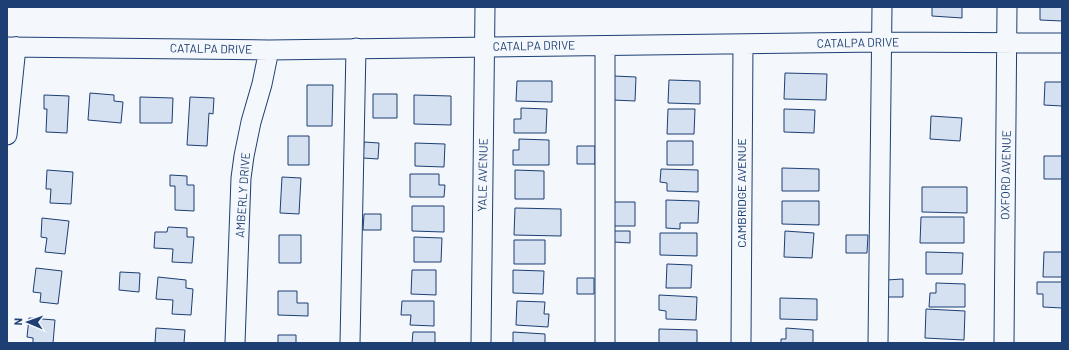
<svg xmlns="http://www.w3.org/2000/svg" width="1069" height="350" viewBox="0 0 1069 350" font-family="Barlow,sans-serif">
	<rect width="100%" height="100%" fill="#f4f7fb"/>
	<path fill="#d5e0f0" stroke="#1d3f73" d="M932,7H962V18L932,16Z
		M1040,7H1062V21L1040,20Z
		M785,73L827,74L826,100L784,99Z
		M614,76L636,77L635,101L613,100Z
		M669,80L700,81V104L668,103Z
		M517,81H552V102L516,101Z
		M1045,82H1062V106L1044,105Z
		M307,85H333L332,126H307Z
		M90,93L114,95V101L123,102L121,123L88,120Z
		M373,94H397V118H373Z
		M44,95L69,96L67,133L46,132L47,109H44Z
		M414,95L451,96V125L414,124Z
		M140,97L173,98L172,123H140Z
		M190,97L214,98L213,114L209,113L207,146L187,145Z
		M521,108L547,109L546,133H514V119H521Z
		M668,109H695L694,134H667Z
		M784,109L815,110L814,133L784,132Z
		M931,116L962,118L960,141L930,139Z
		M288,136H309V165H288Z
		M519,139L549,140V165H513V150H519Z
		M667,141H693V165H667Z
		M364,142L379,143L378,159L363,158Z
		M415,143L445,144L444,167L415,166Z
		M577,146H595V164H577Z
		M1044,156H1062V179H1044Z
		M782,168L819,169V191H782Z
		M661,169L698,170V192L667,191V183L660,182Z
		M47,170L73,172L71,204L50,203L51,189H46Z
		M515,170L544,171V199H515Z
		M410,174H439V185H445L444,197H410Z
		M170,175L187,176V185H194V211L175,210V186H170Z
		M282,177L301,178L299,214L280,213Z
		M922,187H967V213L922,212Z
		M666,200L699,201L698,223H680V229L666,228Z
		M782,201H819V225L782,224Z
		M614,202H635V226H614Z
		M412,206H444V232L412,231Z
		M515,208L561,209V236L514,235Z
		M364,214H381V230H363Z
		M921,217H964V243H920Z
		M42,218L69,221L65,254L45,252L47,238L41,237Z
		M168,227L187,228V237H194L192,263L172,262L173,249L154,248L155,232H167Z
		M614,231H630V243L614,242Z
		M785,231L814,233L812,258L784,257Z
		M660,233H697V256L660,255Z
		M279,235H301V263H279Z
		M846,235H868L867,253H846Z
		M414,237L442,238L441,262H414Z
		M514,240H545V264H514Z
		M926,252L963,253L962,274H926Z
		M1044,252H1062V277H1043Z
		M667,264L692,265L691,288H666Z
		M36,268L62,271L58,304L40,302L41,293L33,292Z
		M412,270H436V295L411,294Z
		M513,270L544,271L543,294L513,293Z
		M120,272L140,273L139,292L119,290Z
		M158,277L186,280V288L193,289L191,315L172,314L173,300L156,299Z
		M577,278H594V294H577Z
		M903,279V297H886V280Z
		M1037,282H1062V308L1043,307V294H1037Z
		M936,283L965,284V307H929L930,293H936Z
		M278,291H297V303H308V316L278,315Z
		M659,295L697,297L696,320L666,319V311L659,310Z
		M780,298L817,299V320L780,319Z
		M402,301H434V326L410,325L411,315H401Z
		M517,301L545,302L544,314H549L548,327L516,325Z
		M926,309L965,311L964,340L925,338Z
		M29,318L55,320L53,343H33V338L27,337Z
		M156,328L185,330L184,343H155Z
		M786,328L813,330V343H781V339H786Z
		M659,329L697,330V343H659Z
		M413,332H435V343H412Z
		M513,332L545,334V343H513Z
		M278,335H296V343H278Z"/>
	<g fill="none" stroke-linecap="round" stroke-linejoin="round">
		<defs>
			<path id="minor" d="M605,46V343
				M7,47L269,50L880,42L1062,43
				M7,135L16,47
				M235,343L241,178L244,156L251,122L262,84L269,50
				M350,343L356,48
				M481,343L485,7
				M741,343L743,44
				M878,343L882,7
				M1004,343L1007,7"/>
		</defs>
		<use href="#minor" stroke="#1d3f73" stroke-width="21"/>
		<use href="#minor" stroke="#f4f7fb" stroke-width="19"/>
	</g>
	<g text-anchor="middle" stroke-width="3" stroke-linejoin="round" paint-order="stroke">
		<g font-size="12" fill="#1d3f73" stroke="#f4f7fb">
			<text transform="translate(858 43) rotate(-1)" y="4">CATALPA DRIVE</text>
			<text transform="translate(534 46) rotate(-1)" y="4">CATALPA DRIVE</text>
			<text transform="translate(211 49) rotate(1)" y="4">CATALPA DRIVE</text>
			<text transform="translate(483 175) rotate(-89)" y="4">YALE AVENUE</text>
			<text transform="translate(1006 175) rotate(-89)" y="4">OXFORD AVENUE</text>
			<text transform="translate(742 193) rotate(-90)" y="4">CAMBRIDGE AVENUE</text>
			<text transform="translate(243 195) rotate(-86)" y="4">AMBERLY DRIVE</text>
		</g>
	</g>
	<rect width="1069" height="350" fill="none" stroke="#1d3f73" stroke-width="16"/>
	<g transform="translate(28 322) rotate(272)" stroke="#f4f7fb" stroke-width="3" paint-order="stroke">
	<path d="M0-3L7 15L0 10L-7 15Z" fill="#1d3f73"/>
	<text y="-6" font-size="11" font-weight="bold" text-anchor="middle" fill="#1d3f73">N</text>
	</g>
</svg>
